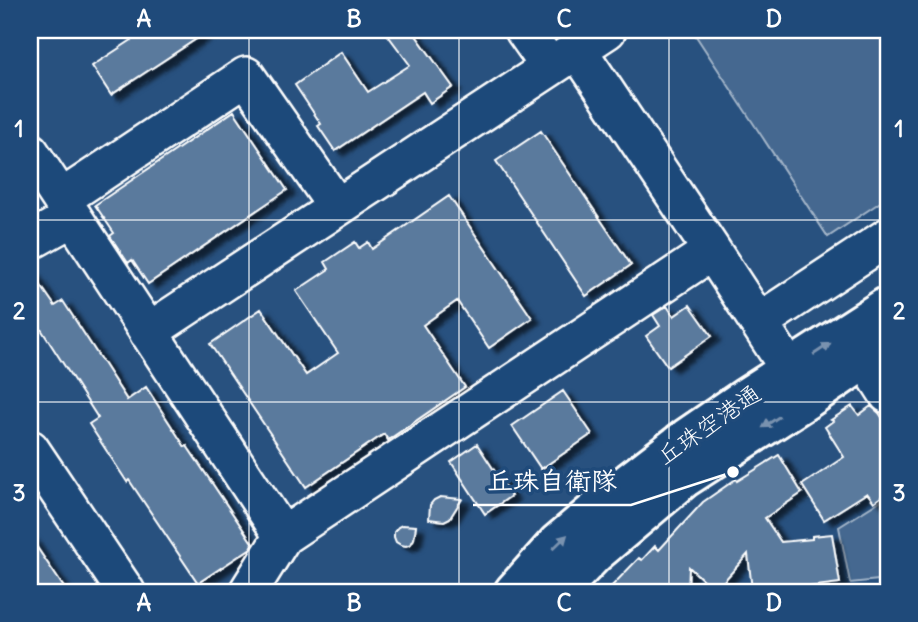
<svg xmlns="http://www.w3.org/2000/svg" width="918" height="622" viewBox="0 0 918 622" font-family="Delius,'Klee One',sans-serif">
	<defs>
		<filter id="shadow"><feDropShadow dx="8" dy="4.5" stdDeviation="2" flood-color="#0009"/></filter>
	</defs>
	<rect width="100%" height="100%" fill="#28517f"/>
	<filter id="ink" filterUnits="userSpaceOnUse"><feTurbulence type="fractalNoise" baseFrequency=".0143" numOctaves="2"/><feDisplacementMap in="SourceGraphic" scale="14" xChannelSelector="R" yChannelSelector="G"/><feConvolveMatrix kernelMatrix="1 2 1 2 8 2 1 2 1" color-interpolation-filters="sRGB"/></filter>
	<g filter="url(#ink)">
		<path fill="#446890" stroke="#a2b4c8" stroke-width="2" d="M692,30H888V197L828,237Z
			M888,496V579L850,583L839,527Z"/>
		<path fill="#5a7a9d" stroke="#fff" stroke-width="2" filter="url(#shadow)" d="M147,30H210L111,95L92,66Z
			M384,30H412L453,87L430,103L423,92L335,151L318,126L321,124L295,85L341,52L368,92L410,65Z
			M234,111L287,190L148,284L132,260L128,263L110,236L114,233L95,205Z
			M541,131L631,265L586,296L496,161Z
			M449,196L532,318L489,348L457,301L423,325L465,387L388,440L384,434L306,487L210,344L261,309L306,375L338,353L296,291L329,269L325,262L355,242L359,248L368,242L372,249Z
			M30,270L55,306L63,301L127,400L146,387L185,447L187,446L253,544L251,548L198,583L129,480L127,482L89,424L98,418L30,312Z
			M690,305L712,336L668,367L646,336L660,326L653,315L667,306L674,316Z
			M563,391L592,434L541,469L512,426Z
			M852,406L859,415L871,406L879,413L888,426V492L874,502L867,493L824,520L802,485L844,457L825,427L833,421L831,420Z
			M477,444L511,496L485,514L451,462Z
			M779,455L802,493L765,518L781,542L812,539V536L832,534L840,583L793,589L752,590L748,554L715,591L689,567L688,592H661L653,585L648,590L650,592H606L639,558L642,560L655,546L659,550L703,502L736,479L737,481Z
			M440,497L462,499L450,518L444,521L429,519L430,505L434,500Z
			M402,525L416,526L414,539L411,544L406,546L401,545L396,542L394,537V532L398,527Z
			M30,537L67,592H30Z"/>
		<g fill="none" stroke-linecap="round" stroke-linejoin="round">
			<defs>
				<path id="minor" d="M524,30L550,67
					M577,49L712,251
					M30,152L283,536L712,251L806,395
					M61,199L246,76L337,207
					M30,241L73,217
					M759,322L888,237
					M148,332L607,30
					M865,358L888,394
					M30,449L126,592
					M248,592L283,536"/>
				<path id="major" d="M514,592L558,543L631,481L687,438L747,397L888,306
					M557,592L594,554L684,478L808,398L888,343"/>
			</defs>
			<use href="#minor" stroke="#fff" stroke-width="42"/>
			<use href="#major" stroke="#fff" stroke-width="44"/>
			<use href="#minor" stroke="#1f4a7a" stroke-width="37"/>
			<use href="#major" stroke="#1f4a7a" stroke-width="38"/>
		</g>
		<defs><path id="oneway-solid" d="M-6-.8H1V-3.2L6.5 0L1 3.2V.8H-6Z" transform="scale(1.75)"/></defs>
		<g fill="#7992af">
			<use href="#oneway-solid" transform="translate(822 349) rotate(-33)"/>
			<use href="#oneway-solid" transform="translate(771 422) rotate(147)"/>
			<use href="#oneway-solid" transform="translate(560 542) rotate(-44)"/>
		</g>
	</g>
	<path fill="none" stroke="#fff" stroke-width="2" stroke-opacity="0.55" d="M249,30V592M459,30V592M669,30V592M30,220H888M30,402H888"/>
	<g text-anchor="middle" stroke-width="7" stroke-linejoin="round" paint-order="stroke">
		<g font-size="24" fill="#fff" stroke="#1f4a7a">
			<text transform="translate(709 425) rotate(-35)" y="8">丘珠空港通</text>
		</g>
	</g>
	<path fill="none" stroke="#fff" stroke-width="2.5" d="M733 472L631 505H473"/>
	<circle fill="#fff" stroke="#1f4a7a" stroke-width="2.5" cx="733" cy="472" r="7"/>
	<g font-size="26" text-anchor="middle" font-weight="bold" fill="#fff" stroke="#1f4a7a" stroke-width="7" stroke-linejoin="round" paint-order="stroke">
		<text x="552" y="490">丘珠自衛隊</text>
	</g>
	<rect width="918" height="622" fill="none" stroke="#1f4a7a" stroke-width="77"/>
	<rect x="38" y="38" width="842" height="546" fill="none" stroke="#fff" stroke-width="2.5"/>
	<g font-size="23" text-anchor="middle" font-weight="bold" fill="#fff">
		<text x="144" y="27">A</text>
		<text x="354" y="27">B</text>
		<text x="564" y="27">C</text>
		<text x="774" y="27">D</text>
		<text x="19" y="137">1</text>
		<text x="899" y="137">1</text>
		<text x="19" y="319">2</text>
		<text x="899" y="319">2</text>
		<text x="19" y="501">3</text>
		<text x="899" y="501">3</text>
		<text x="144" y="611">A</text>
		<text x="354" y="611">B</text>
		<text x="564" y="611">C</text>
		<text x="774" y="611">D</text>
	</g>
</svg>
